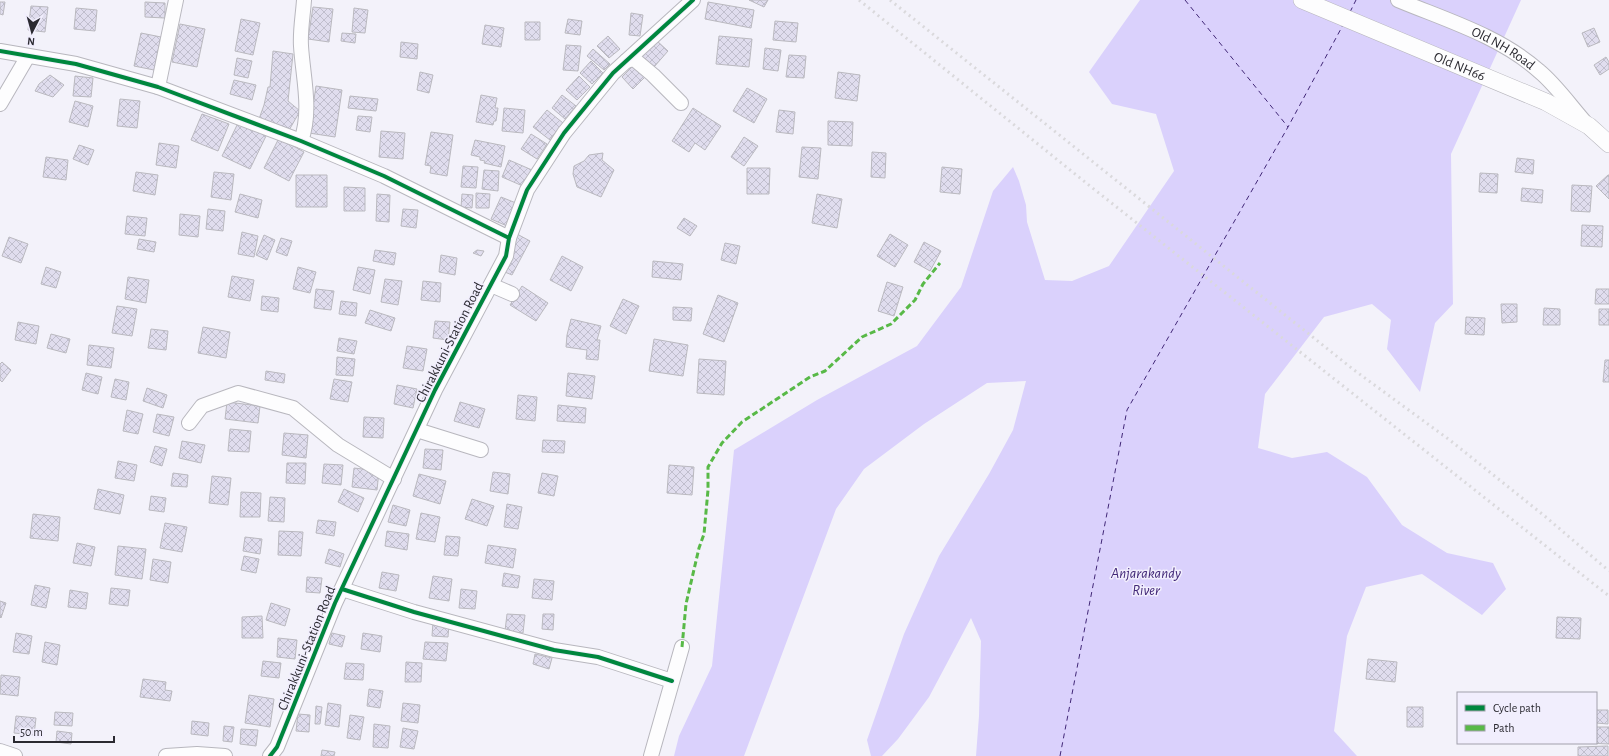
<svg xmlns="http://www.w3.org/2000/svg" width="1609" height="756" viewBox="0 0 1609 756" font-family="'Alegreya Sans',sans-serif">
	<defs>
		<pattern id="building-cross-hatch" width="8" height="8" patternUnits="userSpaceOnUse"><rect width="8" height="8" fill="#e0ddee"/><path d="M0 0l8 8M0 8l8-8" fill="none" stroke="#c0becd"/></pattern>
	</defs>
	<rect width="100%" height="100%" fill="#f3f2fa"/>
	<path fill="#dad1fc" d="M1140,0H1521L1451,154L1453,304L1435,323L1420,392L1387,349L1391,320L1372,304L1324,317L1265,394L1258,448L1292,458L1327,452L1367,477L1402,525L1447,553L1493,563L1506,589L1482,615L1422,574L1366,587L1347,636L1334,731L1357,756H976L979,716L981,641L971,618L929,697L898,739L882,756H871L867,740L904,634L939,556L989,474L1013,430L1026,381L987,383L924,424L864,469L836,509L744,756H674L679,736L712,666L734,450L817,400L917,346L961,287L993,191L1013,167L1019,181L1026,205L1027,222L1045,280L1072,281L1109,266L1174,171L1156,114L1112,104L1089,72Z"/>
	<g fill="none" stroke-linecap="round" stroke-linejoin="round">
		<path stroke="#412777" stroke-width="1" stroke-dasharray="5 4" stroke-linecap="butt" d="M1185,0L1288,127
			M1350,12L1356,0
			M1060,756L1127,410L1288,127L1343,25"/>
	</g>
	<path fill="url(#building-cross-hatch)" stroke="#bab9bf" d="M749,0H768L764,7Z
		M0,2H5L3,15L0,14Z
		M145,2L165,3V18L145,17Z
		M708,2L754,10L751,28L705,19Z
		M31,6L48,7L45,32L28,30Z
		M313,7L333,9L329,42L308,39Z
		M76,8L97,10L95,31L74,29Z
		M354,8L368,10L365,33L352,32Z
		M631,13L643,15L640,36L629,35Z
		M241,19L260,23L253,55L235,51Z
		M568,19L582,21L580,35L565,33Z
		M775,21L798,23L796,42L773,40Z
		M525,22H540V40H525Z
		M180,24L205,29L197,67L172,62Z
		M485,25L504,28L501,47L482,44Z
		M1594,28L1600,42L1588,47L1582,33Z
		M141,33L161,37L154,70L134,66Z
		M342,33L356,34L355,43L341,41Z
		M608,36L620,49L609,58L597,46Z
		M719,36L752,39L749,67L716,64Z
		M656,40L668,51L654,67L641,56Z
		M401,42L418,44L417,59L400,57Z
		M566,45L581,46L578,71L563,70Z
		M765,48L781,50L778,71L763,69Z
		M593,49L610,64L604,70L587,56Z
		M273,51L293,54L288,101L300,111L288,132L259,119L264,105L268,87H270Z
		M789,55L806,56L804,78L786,77Z
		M1606,57L1609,62V69L1600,75L1594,65Z
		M237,58L252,61L248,78L234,75Z
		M591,61L603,73L592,84L580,73Z
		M635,64L647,75L633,89L622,77Z
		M420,72L433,75L429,93L417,90Z
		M838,72L860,75L857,101L835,98Z
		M50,75L64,85L53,97L35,91L39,84Z
		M75,76L93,78L91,97L73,96Z
		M579,76L590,87L577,100L566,90Z
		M234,80L256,85L252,100L230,94Z
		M316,86L342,90L335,137L309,133Z
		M747,88L767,99L754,123L733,111Z
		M481,95L497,98L495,108H498L496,121H494L493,125L476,122Z
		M562,95L576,106L565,119L552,108Z
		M350,96L378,99L376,111L348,108Z
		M120,99L140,101L137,128L117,126Z
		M75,101L93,106L88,127L69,122Z
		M504,108L525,110L523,133L502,131Z
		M693,108L721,126L705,150L695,143L689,152L672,141Z
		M547,110L563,123L550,140L533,127Z
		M779,110L795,112L793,134L776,132Z
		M202,114L229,124L218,151L191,140Z
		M358,116L372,117L370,132L356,130Z
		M239,121L267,134L250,169L222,156Z
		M828,121L853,122L852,146L828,145Z
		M381,131L405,133L403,159L379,157Z
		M431,132L453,135L447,176L430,173L431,166L425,165Z
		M531,134L547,144L537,159L521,149Z
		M744,137L758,146L744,166L731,157Z
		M279,138L304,152L289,181L264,168Z
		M475,140L505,146L501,167L484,163L485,161L480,160V157L471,155Z
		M159,143L179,146L176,168L156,165Z
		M79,145L94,150L88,165L73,159Z
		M802,147L821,148L818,179L799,177Z
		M872,152L886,153L885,178L871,177Z
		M603,153L602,160L614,170L601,197L577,187L573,174L574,166L584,161L589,155Z
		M46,157L68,160L66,180L43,177Z
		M1517,158L1534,160L1533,174L1515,172Z
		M509,160L532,170L525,187L502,177Z
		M463,166L478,167L476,188L461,187Z
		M942,167L962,169L960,194L940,192Z
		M747,168H770L769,194H747Z
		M484,170L499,171L498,191L482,189Z
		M136,172L158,175L155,195L133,191Z
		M214,172L234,174L231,200L211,197Z
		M1480,173L1498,174L1497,193L1479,192Z
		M296,175H327V207H296Z
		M1608,175H1609V199L1596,186Z
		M1572,185L1592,186L1590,212L1571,211Z
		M344,187L365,188V211H344Z
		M1522,188L1543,190L1542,203L1521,201Z
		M476,193L490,194L489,208H476Z
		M240,194L262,200L258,218L235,212Z
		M377,194L390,195L389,222L376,221Z
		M462,194L473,195L472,208L461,207Z
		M817,194L842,199L837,228L812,223Z
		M501,197L516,203L507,226L491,219Z
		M208,209L225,211L223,231L206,229Z
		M403,209L418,210L416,228L401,226Z
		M180,214L200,216L198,237L179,235Z
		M127,216L147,218L145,236L125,234Z
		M684,218L697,226L690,236L677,228Z
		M1582,225L1603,226L1602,247L1581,246Z
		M242,232L258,236L254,257L238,254Z
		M517,234L530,241L512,275L500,270Z
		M890,234L908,245L895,267L877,256Z
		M264,235L275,240L267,260L256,255Z
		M9,237L28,244L21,263L2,256Z
		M281,238L292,241L287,256L276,252Z
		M139,239L156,242L154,252L137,249Z
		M924,242L941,251L930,271L914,262Z
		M725,243L740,246L736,264L721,260Z
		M375,250L396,253L394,265L373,261Z
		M477,250L484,251L481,256L473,253Z
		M441,255L457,258L455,275L439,272Z
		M562,256L583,267L571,291L550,280Z
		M653,261L683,264L681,280L652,277Z
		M46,267L61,272L56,288L41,284Z
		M298,267L316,272L310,293L293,289Z
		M358,267L375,270L370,294L353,290Z
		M232,276L254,280L250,301L228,297Z
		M128,277L149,280L146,303L125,299Z
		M385,279L402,281L398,305L381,302Z
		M423,281L441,283L440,302L421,300Z
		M887,282L903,287L894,316L878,311Z
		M522,286L548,303L536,321L510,305Z
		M316,289L334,291L331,310L314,308Z
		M1596,289H1609V304H1595Z
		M718,295L738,303L724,342L703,334Z
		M262,296L279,298L278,312L261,310Z
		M623,299L639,306L626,334L610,326Z
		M341,301L357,303L356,316L339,314Z
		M1501,304H1517V322L1502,323Z
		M117,306L137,309L132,336L112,333Z
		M673,307L692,308L691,321L673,320Z
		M1544,308L1560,309V325H1543Z
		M1599,309H1609V325H1599Z
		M370,310L395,318L391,331L365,323Z
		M1466,317L1485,318L1484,335L1465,334Z
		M571,319L601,326L597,340H600L598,360L586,359L587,350L566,347L567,335Z
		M435,321L450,322L448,340L433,338Z
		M18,322L39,326L36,344L15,340Z
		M203,327L230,332L226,358L198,353Z
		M151,329L168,331L166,350L148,348Z
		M51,334L70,339L66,353L47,348Z
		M339,338L357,341L354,354L337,351Z
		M654,339L688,345L683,376L649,371Z
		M89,345L114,348L111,368L87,365Z
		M407,346L427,349L423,371L403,368Z
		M337,357L355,359L353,376L336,375Z
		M699,359L726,361L724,395L697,393Z
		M1605,360H1609V382H1603Z
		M2,362L11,370L2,382L0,380V364Z
		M266,371L285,374L284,383L265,380Z
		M86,373L102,377L98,394L82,390Z
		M568,373L595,376L592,399L566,396Z
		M115,379L129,382L126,400L111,397Z
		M334,379L352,382L348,402L330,399Z
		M397,385L417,389L413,408L394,404Z
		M147,388L167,395L163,408L143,401Z
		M518,395L537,397L535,421L516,419Z
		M227,402L260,406L258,423L225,419Z
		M460,402L485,409L479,428L454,421Z
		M558,405L586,408L585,423L557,421Z
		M127,410L143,414L138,434L123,431Z
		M157,414L174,417L169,436L153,432Z
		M364,417L384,418L383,438L363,437Z
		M230,429L251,431L249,452L228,451Z
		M284,433L308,435L306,458L282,455Z
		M543,440L565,441L564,453L542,452Z
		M182,441L205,445L201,463L179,458Z
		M155,446L167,449L162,466L150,462Z
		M425,449L443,450L441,470L423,468Z
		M118,461L137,465L134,481L115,478Z
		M287,463H306L305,484L286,483Z
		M324,464L343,465L341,485L322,483Z
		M669,465L694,467L692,495L667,493Z
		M354,468L379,471L377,490L352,487Z
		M493,472L510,474L508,494L490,491Z
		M173,473L188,475L187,487L171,486Z
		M542,473L558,476L554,496L538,493Z
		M419,474L446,481L440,504L413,496Z
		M212,476L231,478L228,505L209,503Z
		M98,489L124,495L120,514L94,509Z
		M344,489L364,498L358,512L338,502Z
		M241,492L261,493L260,517H240Z
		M151,496L166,498L164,512L149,510Z
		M270,497L285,498L284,522L268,521Z
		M472,499L494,506L487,526L465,519Z
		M507,504L522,507L518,529L504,527Z
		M393,505L410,510L406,526L388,522Z
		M421,513L440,517L435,542L416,539Z
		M33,514L60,517L58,541L30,538Z
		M318,520L336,522L334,536L316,533Z
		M165,523L187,527L182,552L160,548Z
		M279,531L303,532L301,556L278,555Z
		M387,531L409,534L407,550L385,546Z
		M446,536L460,537L458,556L444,555Z
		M245,537L262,539L260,554L243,551Z
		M77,543L95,547L91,566L73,563Z
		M488,545L516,549L513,568L485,563Z
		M118,546L146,549L142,579L115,575Z
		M329,549L344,554L340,567L325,563Z
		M244,556L259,559L256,573L241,570Z
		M153,559L171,562L168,583L150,580Z
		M382,572L399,575L396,591L379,588Z
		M504,573L520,576L518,588L502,586Z
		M433,576L452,579L449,601L429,598Z
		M307,577L322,578L320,593L306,592Z
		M534,579L554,581L552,600L532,598Z
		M35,585L50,588L46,608L31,605Z
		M111,588L130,590L128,606L109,604Z
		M461,589L477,591L475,609L459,608Z
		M70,590L88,593L86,609L68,607Z
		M0,601L6,603L1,618L0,617Z
		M271,603L290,609L285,626L266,620Z
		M507,614L525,615L523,633L505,631Z
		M543,614H554L553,630L542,629Z
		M262,616L263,638H242V617Z
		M1557,617L1581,618L1580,639L1556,638Z
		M433,622L449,624L448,637L432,636Z
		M16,633L32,636L29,654L13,652Z
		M332,633L345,636L342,647L329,644Z
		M363,633L382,636L380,652L361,649Z
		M278,638L297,640L295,659L277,657Z
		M45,642L60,645L57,665L42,662Z
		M425,642L448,643L446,661L423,659Z
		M535,654L552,658L549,669L533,664Z
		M1368,659L1397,662L1395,682L1366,679Z
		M263,661L281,663L279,678L261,676Z
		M406,662L422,663L421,682H405Z
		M346,663L364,664L363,680L344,679Z
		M1,675L20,677L18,696L0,694Z
		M143,679L166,682L165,690L172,691L170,701L140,697Z
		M369,689L383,691L380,708L367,706Z
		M249,695L274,699L270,727L245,723Z
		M328,703L341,705L339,727L325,725Z
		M403,703L420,705L418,723L401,721Z
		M316,706L322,707L320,724H315Z
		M1407,707H1423V727H1407Z
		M1596,710H1608V724L1596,723Z
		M55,712L73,713L72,726L54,725Z
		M298,714L310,715L309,732L296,731Z
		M350,715L364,717L360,740L347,738Z
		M16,716L36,718L34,735L14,733Z
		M192,721L209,723L208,736L191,734Z
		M374,724L390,726L388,748L373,747Z
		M224,726L234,727L232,742L223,741Z
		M1596,727H1609V744L1587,743H1596Z
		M403,728L418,731L414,749L400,747Z
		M241,729L258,730L256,746L240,744Z
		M57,731L72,733L71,744L56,742Z
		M1608,746V756H1578V747Z
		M322,750L335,752L334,756H321Z"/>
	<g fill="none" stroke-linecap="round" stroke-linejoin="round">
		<defs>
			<g id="minor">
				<path id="s1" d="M1398,0C1446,20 1500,36 1539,71C1555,84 1570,105 1584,121"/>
				<path d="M0,51L76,64L158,87L301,141L384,176L509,238"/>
				<path d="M626,61L634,59L653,75L681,103"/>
				<path d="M158,87L176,0"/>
				<path d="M0,104L28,56"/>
				<path d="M301,141C312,110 303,78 301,46C300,31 303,15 304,0"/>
				<path d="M491,285L512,294"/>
				<path d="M189,423L202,406L238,393L293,408L338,445L394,479"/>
				<path d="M417,430L481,450"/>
				<path d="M342,589L414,612L554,650L598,657L672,681"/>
				<path d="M0,751L15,756"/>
				<path d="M166,756L197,754L225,756"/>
				<path d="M270,756L277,747L335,603L435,390L506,256L509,238L527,190L564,133L613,73L693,0"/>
				<path d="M651,756L682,647"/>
			</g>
			<g id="major">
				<path id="s2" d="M1302,0L1546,102L1589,126L1609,144"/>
			</g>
		</defs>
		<use href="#minor" stroke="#b8b7be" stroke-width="16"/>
		<use href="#major" stroke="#b8b7be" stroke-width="18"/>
		<use href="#minor" stroke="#fdfdfe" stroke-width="14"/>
		<use href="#major" stroke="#fdfdfe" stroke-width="17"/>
		<path stroke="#dad9dc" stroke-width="3" stroke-dasharray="2 4" stroke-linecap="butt" d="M859,0L1090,186L1609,596
			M890,0L1354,370L1451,441L1547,518L1609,571"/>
		<path stroke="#58b947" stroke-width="3" stroke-dasharray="6 3" stroke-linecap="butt" d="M682,647L686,604L699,548L704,534L708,490V467L722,443L742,422L810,377L825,371L862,337L891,324L915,300L923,284L940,263"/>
		<defs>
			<path id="cycleway" d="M0,51L76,64L158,87L301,141L384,176L509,238
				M342,589L414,612L554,650L598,657L672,681
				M270,756L277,747L335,603L435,390L506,256L509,238L527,190L564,133L613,73L693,0"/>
		</defs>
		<use href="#cycleway" stroke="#f1eefd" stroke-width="6"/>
		<use href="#cycleway" stroke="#00873e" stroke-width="4"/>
	</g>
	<g text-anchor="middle" stroke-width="3" stroke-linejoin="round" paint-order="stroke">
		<g font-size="14" fill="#2b2a31" stroke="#f1eefd">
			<text dy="5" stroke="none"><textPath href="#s1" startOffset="116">Old NH Road</textPath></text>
			<text dy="5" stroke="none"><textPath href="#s2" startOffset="171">Old NH66</textPath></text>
			<text transform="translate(449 342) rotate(-63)" y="5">Chirakkuni-Station Road</text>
			<text transform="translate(306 648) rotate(-68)" y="5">Chirakkuni-Station Road</text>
		</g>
		<g font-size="15" font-style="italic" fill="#412777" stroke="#f1eefd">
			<text x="1146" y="578">Anjarakandy<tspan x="1146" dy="17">River</tspan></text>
		</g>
	</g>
	<rect x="1457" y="692" width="140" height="52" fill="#f1eefd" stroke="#a2a0ab"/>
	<rect x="1465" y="705" width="20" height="6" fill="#00873e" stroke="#a2a0ab"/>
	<text x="1493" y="712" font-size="12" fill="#2b2a31">Cycle path</text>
	<rect x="1465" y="725" width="20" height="6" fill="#58b947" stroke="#a2a0ab"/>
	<text x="1493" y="732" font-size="12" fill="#2b2a31">Path</text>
	<g transform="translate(32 32) rotate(186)" stroke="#f1eefd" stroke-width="3" paint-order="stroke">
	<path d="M0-3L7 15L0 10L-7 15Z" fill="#2b2a31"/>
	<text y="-6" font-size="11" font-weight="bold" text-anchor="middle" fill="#2b2a31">N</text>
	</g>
	<path d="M14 736v6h100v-6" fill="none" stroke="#2b2a31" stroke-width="2"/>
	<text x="20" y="736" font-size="12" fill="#2b2a31" stroke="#f1eefd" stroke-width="3" paint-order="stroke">50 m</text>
</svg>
